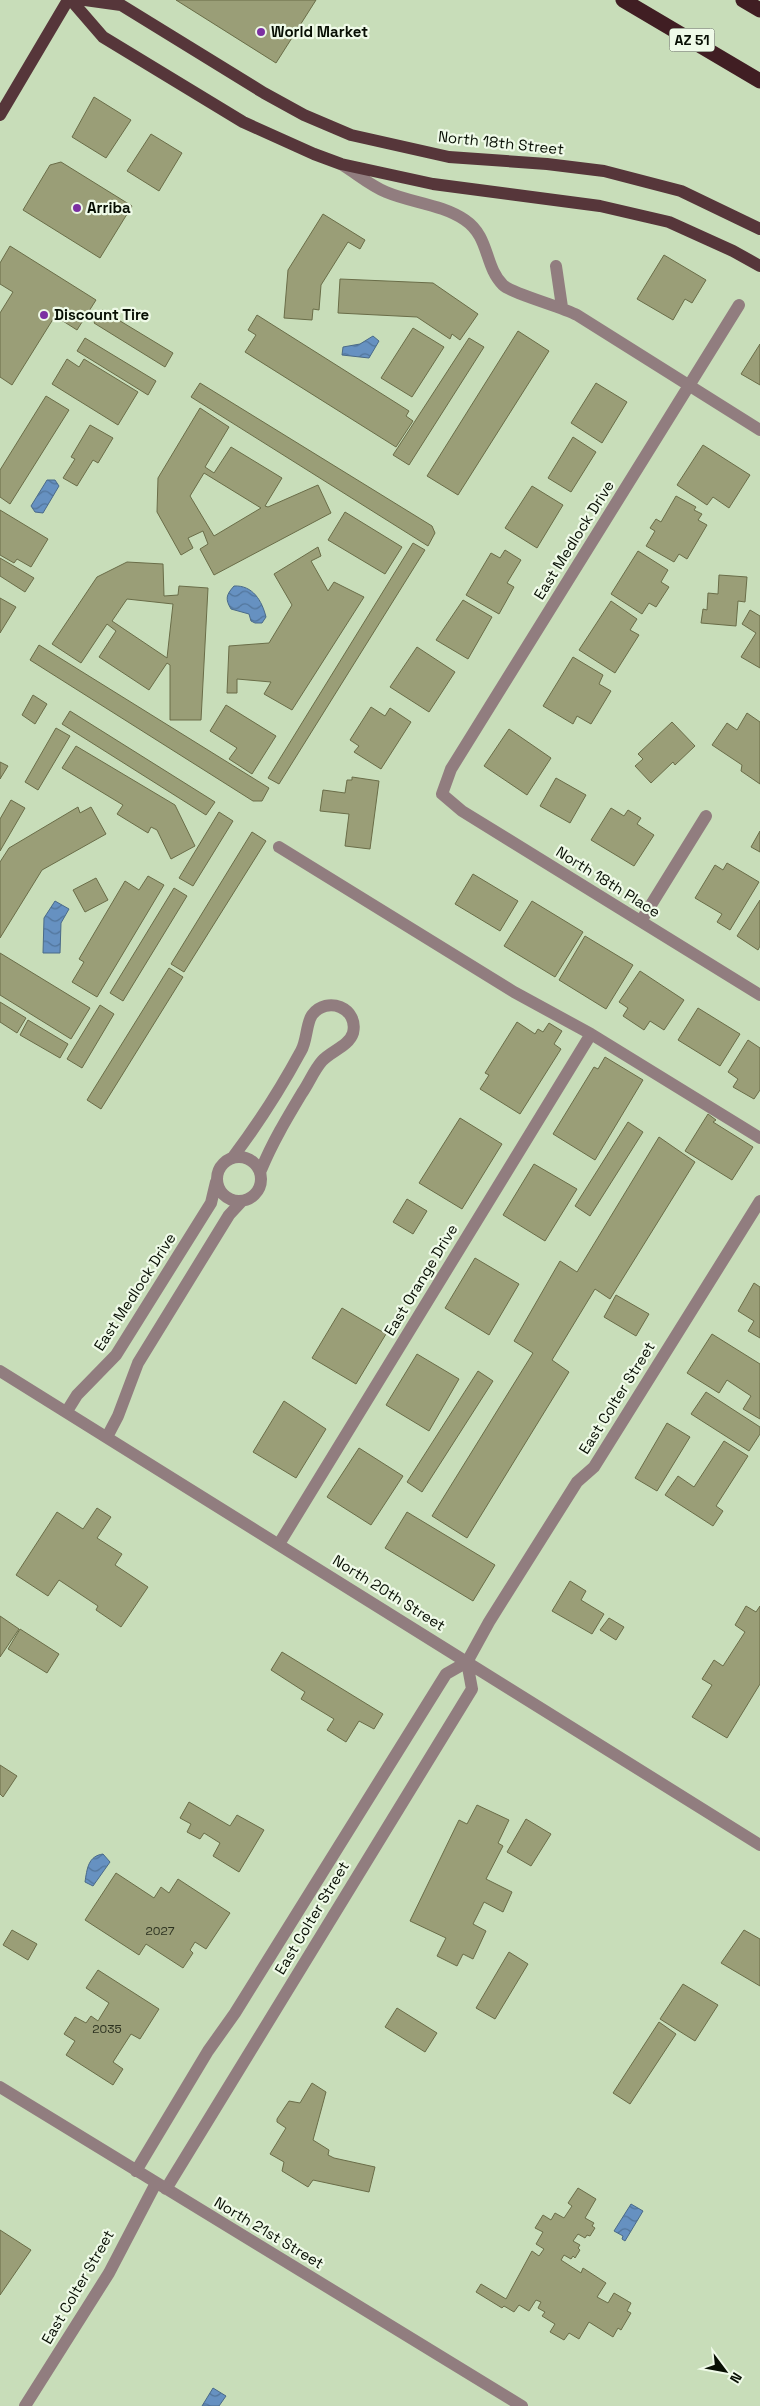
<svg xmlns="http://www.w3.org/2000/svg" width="760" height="2406" viewBox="0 0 760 2406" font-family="'Space Grotesk',sans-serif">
	<defs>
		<pattern id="water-waves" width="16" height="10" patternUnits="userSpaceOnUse" patternTransform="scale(1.25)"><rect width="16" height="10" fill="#6691c1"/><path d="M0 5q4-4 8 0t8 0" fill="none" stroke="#52759b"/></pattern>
	</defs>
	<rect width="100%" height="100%" fill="#c8ddb9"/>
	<path fill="url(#water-waves)" stroke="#4a6a88" d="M373,336L379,341L369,358L342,355L343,347L360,344Z
		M47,480H55L59,486L43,513L35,512L31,506Z
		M234,586C253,585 262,601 266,617L262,623H255L251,621L249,614L231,609C225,599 226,595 234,586Z
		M55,901L69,909L61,923L60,953H43L44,918Z
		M103,1854L110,1862L93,1886L85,1882C87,1869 88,1856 103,1854Z
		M631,2204L643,2211L625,2241L622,2239L623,2236L614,2231Z
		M213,2388L226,2396L219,2406H202Z"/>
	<path fill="#9a9e77" stroke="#6a6d48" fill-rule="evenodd" d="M176,0H316L276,63Z
		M94,97L131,120L106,158L72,137Z
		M151,134L182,153L159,191L127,171Z
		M61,162L132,206L100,258L23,210L50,165Z
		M323,214L365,240L360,249L348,242L321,285L319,310L313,309L312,320L284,318L288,270Z
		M10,246L96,300L77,330L55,316L12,385L0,377V313L13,292L0,284V263Z
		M664,255L706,280L692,303L685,299L673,320L637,299Z
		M340,279L433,283L478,314L460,340L452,334L450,339L417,317L338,313Z
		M102,310L173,353L165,367L94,323Z
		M257,315L409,411L406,416L413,421L396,447L245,352L256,335L248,330Z
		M413,328L444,347L412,397L381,378Z
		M518,331L549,351L458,495L427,476Z
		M85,338L156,381L148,395L77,351Z
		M469,338L484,347L409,465L393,455Z
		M760,344V385L741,374Z
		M67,359L79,367L84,359L138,392L118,425L52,384Z
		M200,383L432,526L435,533L428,546L191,397Z
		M596,383L627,402L602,443L571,423Z
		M46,396L69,410L10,504L0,497V470Z
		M200,408L229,427L205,467L214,473L231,447L282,478L265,506L268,507L318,485L331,513L214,575L200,549L208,544L203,531L188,538L193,548L181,555L157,512L158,478ZM204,473L261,508L214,536L190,496Z
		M90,425L113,438L98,463L93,460L77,486L63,478L75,459L71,457Z
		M573,437L596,452L571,492L548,478Z
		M703,445L750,475L729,508L713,497L707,505L677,485Z
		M532,486L563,505L537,548L505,528Z
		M676,496L696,507L694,510L702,514L698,520L707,525L687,559L679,554L674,562L646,546L655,531L650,528L656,519L661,522Z
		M0,510L48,539L31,567L17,559L14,563L0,555Z
		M345,512L402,547L385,574L328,540Z
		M413,543L425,550L279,784L268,778Z
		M318,547L321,556L311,561L328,591L334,582L364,597L292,710L264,694L271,682L237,679V693H227L229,646L269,643L292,605L274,574Z
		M505,550L521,560L507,583L514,587L499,614L466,595L491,553L500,558Z
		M638,551L668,570L661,582L669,587L656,607L649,603L642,614L611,594Z
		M0,558L34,578L25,592L0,576Z
		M127,562L163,564L164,596L178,595L179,586L208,588L201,720H170V665L167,663L149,690L99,657L116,631L107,624L81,663L52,644L97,577ZM127,599L173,604L167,658L112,621Z
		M719,575L747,577L745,602L738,601L736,626L701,623L703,609L707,610L708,593L718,594Z
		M0,598L16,607L0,633Z
		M463,600L492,617L468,659L436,640Z
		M611,601L637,619L630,630L639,635L615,673L579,650Z
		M750,610L760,616V668L741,657L756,633L742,624Z
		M39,645L269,788L262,801H253L30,660Z
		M417,647L455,672L429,712L390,687Z
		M573,657L603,675L599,684L611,691L591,724L577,716L573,724L543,706Z
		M33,695L47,704L35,724L22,715Z
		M226,705L276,736L252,774L229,759L237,748L210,731Z
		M371,707L385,716L390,708L411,722L381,769L354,752L359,746L350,740Z
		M70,711L215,802L206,815L62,724Z
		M747,713L760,722V784L741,771L742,765L712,745L727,723L737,730Z
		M672,722L695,746L675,765L673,762L651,783L635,766L643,759L638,754Z
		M56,728L70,736L38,790L25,782Z
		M509,729L551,758L527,795L484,766Z
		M76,746L175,805L195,846L171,859L157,830L151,827L148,833L117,814L123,805L62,768Z
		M0,762L8,766L0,779Z
		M352,777L379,781L370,849L345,846L349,814L320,811L323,790L345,793L347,780H352Z
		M556,778L586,795L570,823L540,806Z
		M11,800L25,808L0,851V819Z
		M78,807L80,813L91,807L106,834L42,870L0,938V862L9,848Z
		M611,808L624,816L628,810L641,818L637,824L654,835L634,866L591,840Z
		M219,812L233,821L193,886L179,878Z
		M760,831V852L751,847Z
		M252,832L266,841L184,972L171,964Z
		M727,863L759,882L730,930L717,922L722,914L695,898L715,865L723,870Z
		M473,874L518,901L500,931L455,904Z
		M148,876L164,885L97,997L72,982L84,962L79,959L125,881L139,890Z
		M96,878L108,900L85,912L73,890Z
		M174,888L187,896L123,1001L110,993Z
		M760,900V946L758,950L737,936Z
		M532,901L583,932L555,977L504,946Z
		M585,936L633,965L606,1009L559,980Z
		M0,953L90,1008L71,1039L0,995Z
		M169,968L183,977L101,1109L87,1100Z
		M640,971L684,1000L664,1030L650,1021L644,1030L623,1016L628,1008L619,1002Z
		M0,1002L26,1018L17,1033L0,1022Z
		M100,1005L114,1014L82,1068L67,1059Z
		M698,1008L740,1034L720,1066L678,1040Z
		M28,1020L68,1044L60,1058L20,1035Z
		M517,1022L535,1034L538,1029L543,1032L549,1023L562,1031L554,1044L561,1049L520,1114L480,1089L489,1075L485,1073Z
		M748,1040L760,1048V1090L754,1099L733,1087L738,1079L728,1072Z
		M605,1057L643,1080L595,1160L553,1134L594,1067L598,1069Z
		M708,1114L716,1120L713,1122L753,1147L732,1180L685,1151Z
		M460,1118L502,1144L462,1209L419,1183Z
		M628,1122L643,1132L590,1216L575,1206Z
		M659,1137L695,1162L610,1299L595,1289L552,1360L569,1372L467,1538L432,1516L533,1353L514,1341L560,1261L577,1272Z
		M534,1164L577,1189L545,1241L503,1215Z
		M407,1199L427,1211L413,1234L393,1222Z
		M475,1258L519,1284L489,1335L445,1308Z
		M754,1283L760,1287V1338L748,1331L754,1321L738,1311Z
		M616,1295L649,1314L636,1336L604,1317Z
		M342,1308L386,1334L356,1384L312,1358Z
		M712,1334L760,1364V1419L743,1409L751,1396L727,1380L719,1393L687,1373Z
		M417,1354L459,1379L429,1431L386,1405Z
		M478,1371L493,1381L422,1492L407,1482Z
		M706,1392L760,1427V1434L749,1451L691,1414Z
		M284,1401L326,1429L296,1478L253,1452Z
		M667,1423L690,1437L657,1491L635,1478Z
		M724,1441L748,1456L716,1506L723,1511L713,1526L665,1495L678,1476L694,1487Z
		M359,1448L403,1476L371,1525L327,1497Z
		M97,1508L111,1517L97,1538L122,1554L115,1565L148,1587L121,1627L96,1610L98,1606L59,1580L48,1596L16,1575L57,1512L83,1529Z
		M407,1512L495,1565L473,1601L385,1548Z
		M570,1581L586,1591L581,1600L604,1614L592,1634L552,1611Z
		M746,1606L756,1612L760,1606V1684L727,1738L692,1717L712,1685L702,1679L714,1660L723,1666L745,1632L735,1625Z
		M0,1616L19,1629L0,1657Z
		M609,1618L624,1627L616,1640L600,1630Z
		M20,1629L59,1654L47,1673L8,1649Z
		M282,1652L383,1714L374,1729L359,1721L346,1742L327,1730L334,1719L301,1699L305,1692L271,1670Z
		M0,1765L17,1776L3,1797L0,1794Z
		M189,1802L230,1826L237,1815L264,1830L239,1872L213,1856L220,1843L204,1833L200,1839L187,1832L191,1824L180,1818Z
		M477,1805L509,1820L498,1843L503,1846L486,1879L512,1892L503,1912L484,1902L473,1924L486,1931L473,1959L463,1954L457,1966L437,1956L446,1938L410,1921L459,1820L467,1824Z
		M526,1819L551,1834L531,1866L507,1852Z
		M116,1873L154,1898L161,1887L169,1893L178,1879L230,1913L206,1949L195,1942L190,1950L193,1953L183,1968L146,1944L139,1955L85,1920Z
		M12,1930L37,1944L28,1960L3,1945Z
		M744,1930L760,1939V1986L721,1963Z
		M509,1952L528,1964L495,2019L476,2008Z
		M98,1970L159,2009L140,2039L131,2034L113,2062L123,2069L113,2085L66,2055L75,2041L64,2034L75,2017L86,2023L91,2016L98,2021L109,2003L86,1988Z
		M683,1984L718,2005L695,2041L660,2019Z
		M397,2008L437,2033L425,2052L385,2027Z
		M659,2022L676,2034L630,2104L613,2093Z
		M312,2083L326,2092L313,2140L329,2150L328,2155L334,2158L375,2167L369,2192L313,2180L308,2187L282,2171L284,2162L270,2154L286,2128L277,2122V2119L289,2101L300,2103Z
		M578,2188L596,2199L585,2218L594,2223L592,2226L595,2228L590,2236L587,2235L585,2238L578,2234L573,2241L580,2245L578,2248L580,2250L575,2258L573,2256L571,2259L564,2255L561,2260L581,2273L583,2268L606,2283L597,2297L608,2303L614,2293L631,2303L627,2311L631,2313L621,2330L618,2328L613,2337L589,2322L579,2339L569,2333L564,2340L550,2332L555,2324L542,2316L545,2312L538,2308L541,2302L536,2300L529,2311L519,2305L514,2312L504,2306L502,2308L476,2292L481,2284L506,2299L532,2251L539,2256L544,2249L536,2244L543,2232L535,2228L543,2215L551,2220L555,2213L564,2218L572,2206L568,2203Z
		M0,2230L31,2250L0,2295Z"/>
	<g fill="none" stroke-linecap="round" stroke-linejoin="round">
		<path stroke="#917d7f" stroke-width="12" d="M344,166C357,174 371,186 386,192C412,203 441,204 465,220C490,237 484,266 503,285C511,293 562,307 577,315L760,430
			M556,266L562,307
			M739,305L451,769L442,794L462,811L760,995
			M279,847L514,992L591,1034L760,1138
			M641,921L706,816
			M217 1179a22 22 0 1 1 44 0a22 22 0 1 1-44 0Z
			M233,1157C258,1124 281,1088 301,1051C307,1041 306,1024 312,1015C327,995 359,1008 353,1033C349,1046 331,1051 322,1061C314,1070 309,1083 302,1093C287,1118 272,1143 261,1170
			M0,1371L760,1845
			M67,1411L77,1395L116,1355L211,1203L216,1182
			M107,1437L118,1416L138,1363L229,1215L242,1201
			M279,1544L591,1034
			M0,2087L522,2406
			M136,2171L208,2051L235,2013L446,1674L467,1662L489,1622L577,1482L594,1467L760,1201
			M166,2189L472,1689L467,1662
			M25,2406L109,2273L156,2183"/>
		<path stroke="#56363a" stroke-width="12" d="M71,0L103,37L243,122L314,154L341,164L433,184L600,206L669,222L733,251L760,266
			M85,0L121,5L264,93L304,115L351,135L449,157L547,164L604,171L681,191L760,229
			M0,115L68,0"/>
		<path stroke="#401e23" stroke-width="15" d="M623,0L760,81
			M743,0L760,10"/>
	</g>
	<g fill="#7c30a2" stroke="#effae8" stroke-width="2">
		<circle cx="261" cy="32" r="5"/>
		<circle cx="77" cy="208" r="5"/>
		<circle cx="44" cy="315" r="5"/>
	</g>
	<g text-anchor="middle" stroke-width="4.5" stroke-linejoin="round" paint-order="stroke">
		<g font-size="12" fill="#2c3220">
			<text x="160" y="1935">2027</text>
			<text x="107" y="2033">2035</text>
		</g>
		<rect fill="#effae8" stroke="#4d5548" stroke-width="1" x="669.5" y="28.5" width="45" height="23" rx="4"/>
		<g font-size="14" font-weight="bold" fill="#070e03">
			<text x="692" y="45">AZ 51</text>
		</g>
		<g font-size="15" font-weight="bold" fill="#070e03" stroke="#effae8" text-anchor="start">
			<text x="271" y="37">World Market</text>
			<text x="87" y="213">Arriba</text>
			<text x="54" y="320">Discount Tire</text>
		</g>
		<g font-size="15" fill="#070e03" stroke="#effae8">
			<text transform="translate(501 143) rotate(6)" y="5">North 18th Street</text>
			<text transform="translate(574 540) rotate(-58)" y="5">East Medlock Drive</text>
			<text transform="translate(608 882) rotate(32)" y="5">North 18th Place</text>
			<text transform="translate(421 1280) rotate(-59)" y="5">East Orange Drive</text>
			<text transform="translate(135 1292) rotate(-57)" y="5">East Medlock Drive</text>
			<text transform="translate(617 1398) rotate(-58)" y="5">East Colter Street</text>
			<text transform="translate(389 1593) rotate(32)" y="5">North 20th Street</text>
			<text transform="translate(312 1918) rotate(-59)" y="5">East Colter Street</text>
			<text transform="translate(269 2233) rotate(31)" y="5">North 21st Street</text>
			<text transform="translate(78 2287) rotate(-60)" y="5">East Colter Street</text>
		</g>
	</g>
	<g transform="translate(725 2371) rotate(122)" stroke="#effae8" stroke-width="4" paint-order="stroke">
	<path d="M0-4L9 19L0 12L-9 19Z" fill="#070e03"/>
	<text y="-8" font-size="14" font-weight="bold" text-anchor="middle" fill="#070e03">N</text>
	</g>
</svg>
